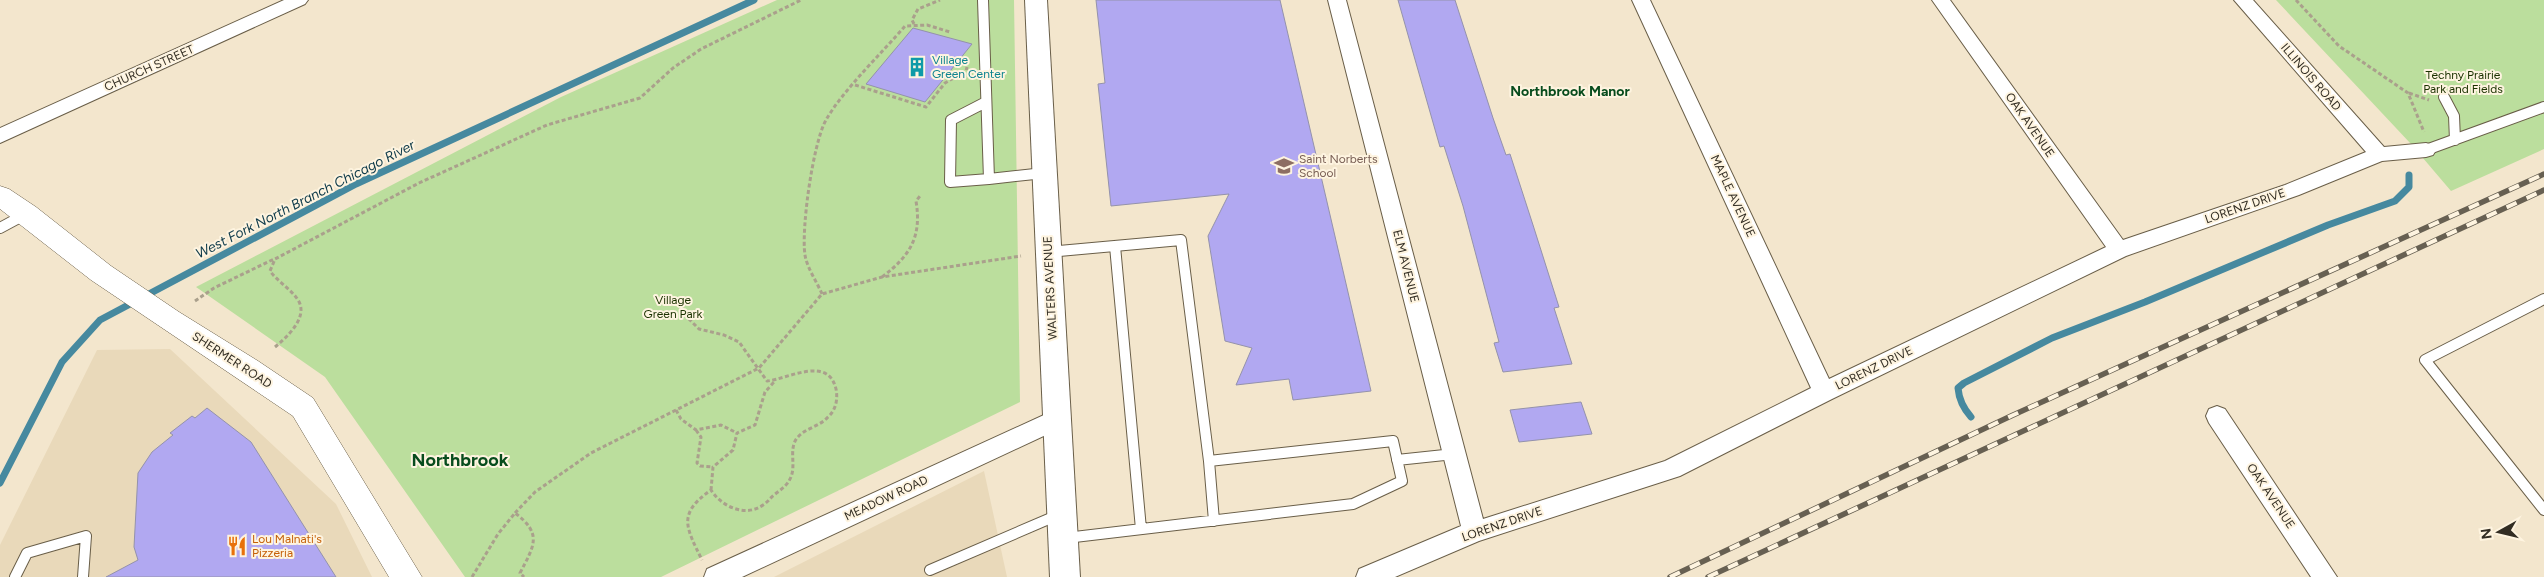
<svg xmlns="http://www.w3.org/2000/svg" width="2544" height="577" viewBox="0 0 2544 577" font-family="Figtree,sans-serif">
	<rect width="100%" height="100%" fill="#f3e6cd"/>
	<path fill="#e9d9ba" d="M170,349L336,504L372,577H0V545L97,350Z
		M984,471L1007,577H774Z"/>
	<path fill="#bbde9d" d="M777,0H1014L1020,402L661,577H465L325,377L196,287L561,97Z
		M2276,0H2544V149L2451,191L2411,144Z"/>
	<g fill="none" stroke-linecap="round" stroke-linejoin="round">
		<path stroke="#46899f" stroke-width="7" d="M1971,417C1963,408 1959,400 1958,388L1964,383L2052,338L2145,302L2328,225L2395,201L2409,187V175
			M0,483L62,362L100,320L356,184L754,0"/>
	</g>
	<path fill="#b1a8f1" stroke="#9492ab" d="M1096,0H1280L1371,391L1293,400L1289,379L1236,385L1252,348L1225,341L1208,236L1229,194L1111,206L1098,84L1105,83Z
		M1398,0H1455L1493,118L1506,155L1510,154L1533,225L1559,307L1554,308L1572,364L1503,372L1494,343L1499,342L1463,206L1444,146L1440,147Z
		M913,28L972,44L925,102L866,84Z
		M1581,402L1592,434L1519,442L1510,410Z
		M207,408L251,442L336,577H106L138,560L134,547L138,473L152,452L173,435L170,433L192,416L195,418Z"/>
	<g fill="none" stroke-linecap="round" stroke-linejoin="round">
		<defs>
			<path id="service" d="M983,0L989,179L1044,173
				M2444,97L2454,116L2455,140
				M986,102L951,120L950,182L989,179
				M2426,150L2544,107
				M0,228L26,214
				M1115,246L1141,529
				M1048,252L1181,240L1209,461L1393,441L1402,481L1353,504L1066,538
				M2544,299L2425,360L2544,510
				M1397,460L1454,454
				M1209,461L1214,521
				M930,570L1058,515
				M15,577L27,553L86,536L83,577"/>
			<path id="minor" d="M284,0H308L305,4L0,143V128Z
				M1328,0H1346L1483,519L1665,461L1811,388L1632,0H1650L1829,379L2106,247L1932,0H1950L2123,240L2285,185L2366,152L2234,0H2253L2384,147L2426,143L2433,145L2436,150L2433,155L2426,157L2382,161L2299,195L2126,256L1832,399L1680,476L1479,541L1395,577H1356L1359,569L1461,526Z
				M2217,406L2225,409L2337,577H2311L2209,423L2206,416L2209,409Z
				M1057,409L1065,412L1068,419L1065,426L742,577H704L707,569Z"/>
			<path id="tertiary" d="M1025,0H1047L1080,577H1050Z"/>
			<path id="secondary" d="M0,186L9,189L36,207L111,266L179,312L258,361L313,398L422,577H389L293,416L91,280L0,209Z"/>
		</defs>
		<use href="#service" stroke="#695e48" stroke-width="12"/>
		<use href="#minor" stroke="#695e48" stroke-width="2"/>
		<use href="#tertiary" stroke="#695e48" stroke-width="2"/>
		<use href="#secondary" stroke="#695e48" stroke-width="1"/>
		<path stroke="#aaa08c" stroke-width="3" stroke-dasharray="4 2.5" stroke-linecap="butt" d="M2296,0L2339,46L2408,93L2424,132
			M914,24L912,20L918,9L940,0
			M855,85L926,107L945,83L966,71L967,67
			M2409,93L2429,100
			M882,277C910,256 922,237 916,201L920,196
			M822,294C817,282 807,268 805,255C801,229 813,143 826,120C843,90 882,53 905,26L927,25L950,32
			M195,301L214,288L274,259
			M684,314L699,329L724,335L739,342L767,381C788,379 828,355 836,389C838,399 836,410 828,417C819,427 805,428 797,438C788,450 797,466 790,479C787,486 780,490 774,495C770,498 768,502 763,505C745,518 721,506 711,490C677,514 686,527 702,560
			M275,347C287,337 309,317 298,300C291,289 278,282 270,271L275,259L419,183L547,125L640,98L673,68L701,49L801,0
			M676,410L681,419L696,430L721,425L737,433
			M696,430L701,437L697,463L700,466L713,467
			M711,490L713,467L733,450L737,433L755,425L765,392L775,381
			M515,513L535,492L591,453L759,368L822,294L882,277L1021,256
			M472,577L498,534L515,513C543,534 534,546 520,573L524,577"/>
		<use href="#service" stroke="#fff" stroke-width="10"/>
		<use href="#minor" fill="#fff" fill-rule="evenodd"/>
		<use href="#tertiary" fill="#fff" fill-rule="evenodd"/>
		<use href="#secondary" fill="#fff" fill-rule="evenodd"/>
		<defs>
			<path id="rail" d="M1670,577L2011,416L2544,174
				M1708,577L2544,190"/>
		</defs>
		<use href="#rail" stroke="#676052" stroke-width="5.5"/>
		<use href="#rail" stroke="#fef4e0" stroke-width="4" stroke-dasharray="11" stroke-linecap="butt"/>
	</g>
	<defs>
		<symbol id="building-bare" viewBox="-9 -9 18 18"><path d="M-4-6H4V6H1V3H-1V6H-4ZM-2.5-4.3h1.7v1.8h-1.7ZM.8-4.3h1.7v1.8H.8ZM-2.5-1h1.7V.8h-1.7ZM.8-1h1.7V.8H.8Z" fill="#0f9aa8" stroke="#fef4e0" stroke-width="2.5" paint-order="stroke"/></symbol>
		<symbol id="school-bare" viewBox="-9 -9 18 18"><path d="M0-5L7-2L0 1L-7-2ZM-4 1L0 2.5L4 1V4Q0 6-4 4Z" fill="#8d6e63" stroke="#fef4e0" stroke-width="2.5" paint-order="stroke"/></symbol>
		<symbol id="restaurant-bare" viewBox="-9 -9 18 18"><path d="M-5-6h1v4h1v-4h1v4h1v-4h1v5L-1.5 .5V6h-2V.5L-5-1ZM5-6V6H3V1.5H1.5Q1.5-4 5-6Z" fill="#e8710a" stroke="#fef4e0" stroke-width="2.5" paint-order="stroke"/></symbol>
	</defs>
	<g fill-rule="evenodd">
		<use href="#building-bare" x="903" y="53" width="28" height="28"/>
		<use href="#school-bare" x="1270" y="152" width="28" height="28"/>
		<use href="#restaurant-bare" x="223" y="532" width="28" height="28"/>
	</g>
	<g text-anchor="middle" stroke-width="4" stroke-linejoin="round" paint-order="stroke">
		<g font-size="12" fill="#0d838f" stroke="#fef4e0" text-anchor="start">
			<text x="932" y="64">Village<tspan x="932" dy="14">Green Center</tspan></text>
		</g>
		<g font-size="12" fill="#322d23" stroke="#fef4e0">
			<text transform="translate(149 68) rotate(-24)" y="4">CHURCH STREET</text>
			<text transform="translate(2311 77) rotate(49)" y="4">ILLINOIS ROAD</text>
			<text transform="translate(2030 125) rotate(55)" y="4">OAK AVENUE</text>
			<text transform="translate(1733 196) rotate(65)" y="4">MAPLE AVENUE</text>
			<text transform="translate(2245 206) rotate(-19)" y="4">LORENZ DRIVE</text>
			<text transform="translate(1406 266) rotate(76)" y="4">ELM AVENUE</text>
			<text transform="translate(1050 288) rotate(-93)" y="4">WALTERS AVENUE</text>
			<text transform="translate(232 360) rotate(33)" y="4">SHERMER ROAD</text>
			<text transform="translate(1874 368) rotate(-26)" y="4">LORENZ DRIVE</text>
			<text transform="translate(2271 496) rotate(56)" y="4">OAK AVENUE</text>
			<text transform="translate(886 498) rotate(-25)" y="4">MEADOW ROAD</text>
			<text transform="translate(1502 524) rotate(-19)" y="4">LORENZ DRIVE</text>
		</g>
		<g font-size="12" fill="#1b3200" stroke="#fef4e0">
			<text x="2463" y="79">Techny Prairie<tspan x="2463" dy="14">Park and Fields</tspan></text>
			<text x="673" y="304">Village<tspan x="673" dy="14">Green Park</tspan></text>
		</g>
		<g font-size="12" fill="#785e54" stroke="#fef4e0" text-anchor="start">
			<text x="1299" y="163">Saint Norberts<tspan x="1299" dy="14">School</tspan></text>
		</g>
		<g font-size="12" fill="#c56008" stroke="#fef4e0" text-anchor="start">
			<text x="252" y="543">Lou Malnati's<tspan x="252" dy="14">Pizzeria</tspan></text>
		</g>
		<g font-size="14" font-weight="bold" fill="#084c1d" stroke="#fef4e0">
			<text x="1570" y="96">Northbrook Manor</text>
		</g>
		<g font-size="14" font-style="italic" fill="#0f3b4a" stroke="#fef4e0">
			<text transform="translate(305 199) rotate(-27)" y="5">West Fork North Branch Chicago River</text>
		</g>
		<g font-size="18" font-weight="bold" fill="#084c1d" stroke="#fef4e0">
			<text x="460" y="466">Northbrook</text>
		</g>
	</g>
	<g transform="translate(2499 532) rotate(262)" stroke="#fef4e0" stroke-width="4" paint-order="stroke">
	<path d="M0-4L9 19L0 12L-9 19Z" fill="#322d23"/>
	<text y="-8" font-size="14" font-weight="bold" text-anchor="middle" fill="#322d23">N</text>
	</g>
</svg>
